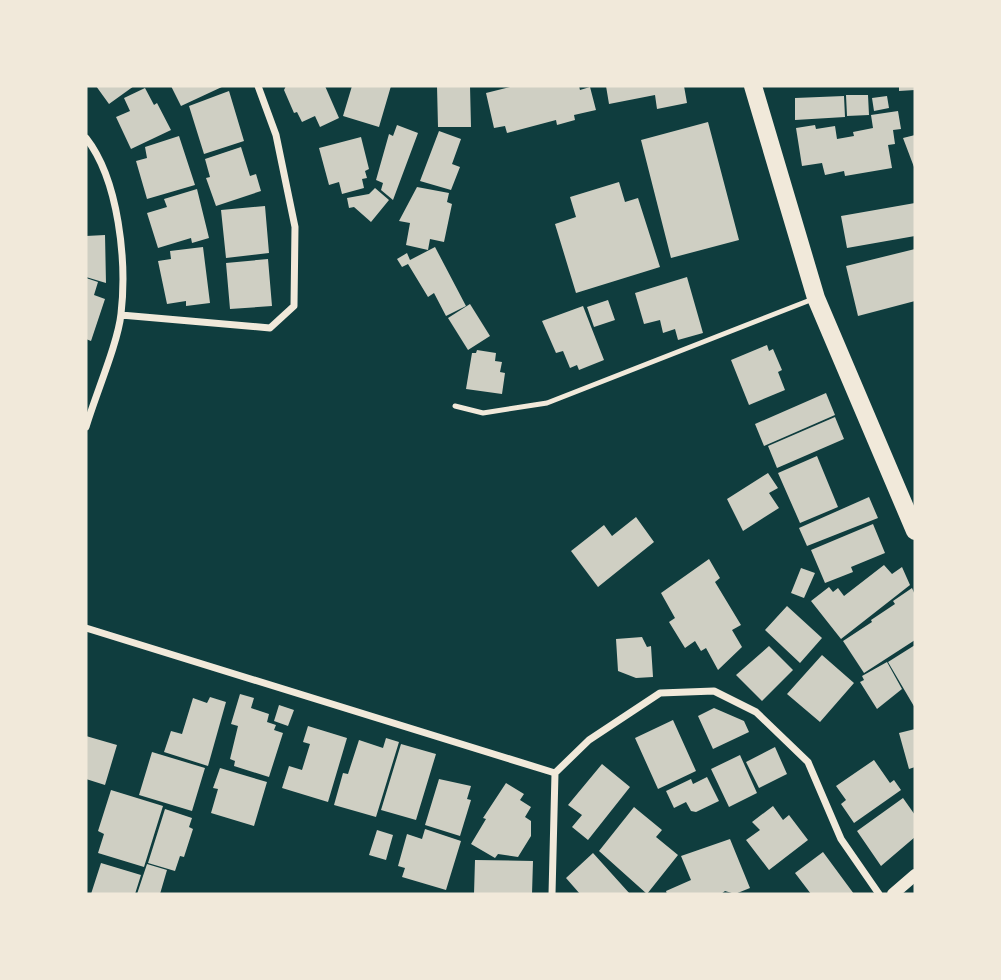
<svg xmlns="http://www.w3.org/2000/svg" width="1001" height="980" viewBox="0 0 1001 980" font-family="Inter,sans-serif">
	<rect width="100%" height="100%" fill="#0f3d3e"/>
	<path fill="#cfcfc3" d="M96,86H134L109,104Z
		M171,86H224L181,106Z
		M286,86H325L339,118L320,127L315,116L302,122L297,112L294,113L284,90Z
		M352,86H391L379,127L343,116Z
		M437,86H470L471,127H438Z
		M514,86H579L580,90L590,87L596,110L574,115L575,120L557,125L556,120L507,133L505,126L494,128L486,93Z
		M606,86H684L687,103L657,109L655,95L609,104Z
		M899,86H915V90L899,91Z
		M145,88L154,105L157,103L171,130L131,149L116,117L130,111L124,98Z
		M229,91L244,141L204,154L189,106Z
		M846,95H868L869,115L847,116Z
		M844,96L845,117L795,120V98Z
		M887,96L889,108L874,111L872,98Z
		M898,111L901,129L893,130L895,144L888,145L892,168L845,176L844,171L825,175L822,163L802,166L796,128L815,125L816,129L835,126L837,139L854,136L853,132L873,128L871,115Z
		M708,122L739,240L671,258L641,140Z
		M397,125L418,133L393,200L381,190L383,183L376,180L389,134L393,136Z
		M439,131L461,139L452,164L460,167L451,190L420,181Z
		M915,135V167H914L903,138Z
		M179,136L195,185L147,199L136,161L147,158L145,147Z
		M361,137L369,169L365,171L367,178L362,179L364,188L342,194L339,182L329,185L319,148Z
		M241,147L250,176L256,174L261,191L216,206L206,178L210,177L205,159Z
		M619,182L625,202L638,198L660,267L576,293L555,224L576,217L570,197Z
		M417,187L449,193L447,202L452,204L444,242L430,239L428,250L406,245L410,223L399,221Z
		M375,188L389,200L371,222L354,207L349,208L347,198L369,194Z
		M197,189L209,238L192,243L191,238L158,248L147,213L167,207L164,199Z
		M915,203V236L847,248L841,216Z
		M265,206L269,253L226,258L221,210Z
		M105,235L106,283L86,277V236Z
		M203,247L210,303L186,306V301L167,304L158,261L171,259L170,251Z
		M435,247L466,306L446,316L434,293L428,297L408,264L402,267L397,259L407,253L410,260Z
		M915,249V301L858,316L846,266Z
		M268,259L272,306L230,309L226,263Z
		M687,277L703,333L678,340L675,329L663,333L660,320L644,324L635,293Z
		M86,278L98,282L94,295L105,299L91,341L86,339Z
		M608,300L615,320L594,327L587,307Z
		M470,304L490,336L468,350L448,318Z
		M583,306L604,360L579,370L577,365L570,368L563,351L556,353L542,321Z
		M767,345L769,351L773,349L782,370L778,372L785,390L749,405L731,360Z
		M477,350L496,353L495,361L502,362L500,372L505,373L502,394L466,389L472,353H476Z
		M826,393L835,415L764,446L755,424Z
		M835,417L844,439L777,468L768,446Z
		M817,456L838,507L800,523L778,473Z
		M768,473L778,488L769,493L779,508L743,531L727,499Z
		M869,497L878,518L807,546L799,528Z
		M636,517L654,542L598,587L571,551L604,525L612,536Z
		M873,524L885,553L851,567L853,572L825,583L811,550Z
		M709,559L720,578L715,582L741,625L732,630L742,647L718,670L706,648L701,651L695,641L685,648L669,622L675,618L661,593Z
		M884,565L892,574L902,567L910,585L841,639L811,601L829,587L833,592L838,588L844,596Z
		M801,568L815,573L804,598L791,593Z
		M912,588L915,595V640L864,673L843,641L872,622L871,620L895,604L893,601Z
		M787,606L822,638L800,663L765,630Z
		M642,637L647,647L651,646L653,677L636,678L618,671L616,639Z
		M915,645V708L888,662Z
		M769,646L793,670L762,701L736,675Z
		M822,655L854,683L820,722L787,694Z
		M887,662L902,689L877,709L860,682L864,680L862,676Z
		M240,694L254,698L251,708L269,714L267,722L276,725L274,730L283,733L269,777L234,766L235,761L230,759L238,726L231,724Z
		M210,697L226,702L208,766L164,752L171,731L182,734L193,698L207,703Z
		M279,705L294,710L288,726L274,721Z
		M714,708L744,721L749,732L713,749L698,716Z
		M673,720L696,771L658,789L635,738Z
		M308,726L347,738L328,802L282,788L289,766L302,770L310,744L303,742Z
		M915,729V767L909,769L899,733Z
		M86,736L117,745L105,785L86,779Z
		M386,738L399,742L376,817L334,805L343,773L348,774L359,740L383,748Z
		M401,744L436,754L416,820L381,810Z
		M775,747L787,774L759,788L746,762Z
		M152,752L205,768L192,811L139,795Z
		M740,755L757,793L729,807L711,769Z
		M874,760L890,783L894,780L901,790L854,823L841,804L846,800L836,786Z
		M602,764L630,787L588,840L572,827L582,815L568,805Z
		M220,768L267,782L254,826L211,813L218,789L213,788Z
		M707,777L719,801L696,812L691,811L686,802L674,808L666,791L691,779L693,784Z
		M439,779L471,786L467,799L471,800L460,836L425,825Z
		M506,783L524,794L520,800L531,807L525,817L531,821V836L518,857L498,854L495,858L471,844L486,819L483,818Z
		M111,790L163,806L144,867L98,853L104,834L98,831Z
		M903,798L915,815V837L881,866L857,831Z
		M773,806L783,820L789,815L808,840L769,870L746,840L760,830L752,822Z
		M634,807L662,830L656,837L678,855L647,894L599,851Z
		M165,809L192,818L189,827L193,829L184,857L180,856L175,871L148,863Z
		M425,829L461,841L446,890L402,877L405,868L398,866L407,834L422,839Z
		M377,830L393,835L386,860L369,855Z
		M730,839L750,888L735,894L725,891L721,894H667L666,891L691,880L681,856Z
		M823,852L854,894H811L795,873Z
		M593,853L630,894H580L566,878Z
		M475,860L533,861L532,894H474Z
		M101,863L141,875L135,894H91Z
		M147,864L167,870L160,894H137Z"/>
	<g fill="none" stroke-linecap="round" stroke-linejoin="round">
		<path stroke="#f1e9da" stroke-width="5" d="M455,406L483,413L547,403L813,299"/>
		<path stroke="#f1e9da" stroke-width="7" d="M86,138C119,180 127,262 121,314C118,343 95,396 86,427
			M121,315L270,328L294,306L295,227L276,135L258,86
			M86,628L555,773L552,894
			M555,773L589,740L660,693L714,691L756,712L808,762L841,839L879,894"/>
		<path stroke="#f1e9da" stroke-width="12" d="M893,894L915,875"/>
		<path stroke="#f1e9da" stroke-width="18" d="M753,86L816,298L915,531"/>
	</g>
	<rect width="1001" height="980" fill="none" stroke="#f1e9da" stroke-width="175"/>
</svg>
